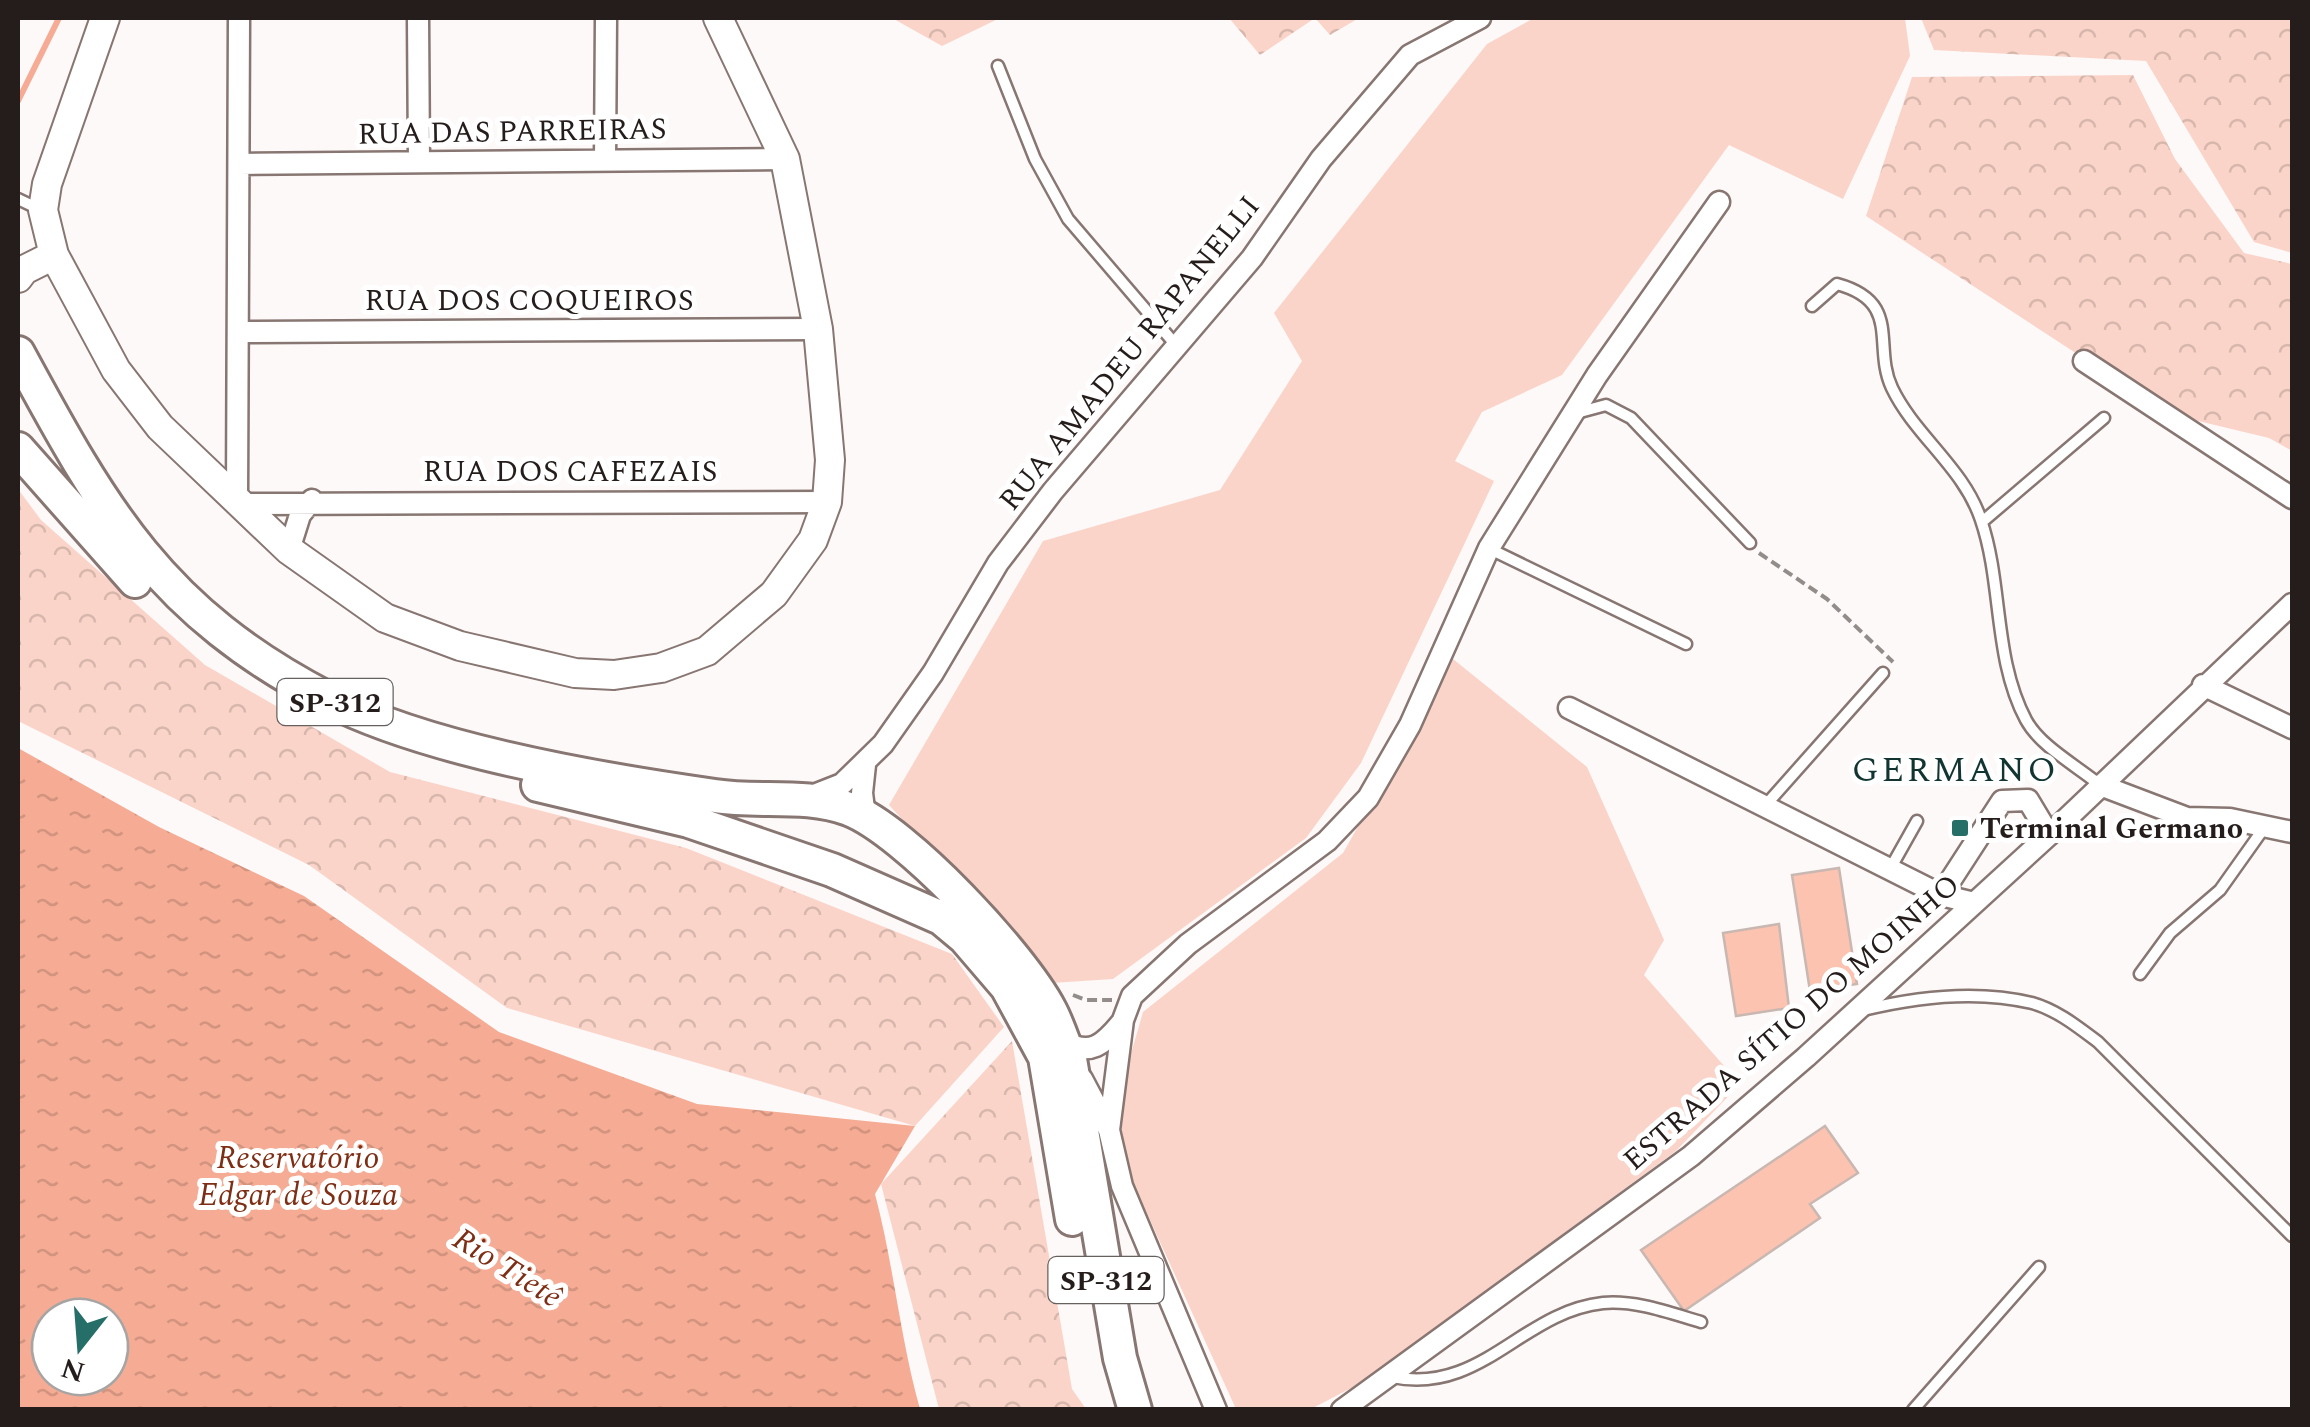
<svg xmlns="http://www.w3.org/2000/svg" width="2310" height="1427" viewBox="0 0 2310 1427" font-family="Spectral,serif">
	<defs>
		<pattern id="forest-crowns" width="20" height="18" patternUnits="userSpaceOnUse" patternTransform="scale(2.5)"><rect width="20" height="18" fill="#fbd4c9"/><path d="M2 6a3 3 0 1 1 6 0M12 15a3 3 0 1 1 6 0" fill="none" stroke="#d7b6ac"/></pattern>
		<pattern id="water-ripples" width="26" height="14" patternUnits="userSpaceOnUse" patternTransform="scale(2.5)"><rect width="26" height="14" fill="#f5ab94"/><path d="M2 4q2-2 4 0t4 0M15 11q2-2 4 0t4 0" fill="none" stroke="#d2937f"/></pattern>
	</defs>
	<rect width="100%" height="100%" fill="#fdf9f8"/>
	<path fill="#fbd4c9" d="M1534,18H1905L1910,56L1843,199L1729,145L1562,375L1482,412L1455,461L1494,481L1361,763L1306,838L1113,979L1052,983L889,805L1043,541L1220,490L1302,361L1274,313L1487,44Z
		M1453,659L1587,767L1664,940L1644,975L1740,1084L1676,1151L1357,1385L1311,1409H1236L1109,1130L1143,1012L1343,853Z"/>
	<path fill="url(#forest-crowns)" d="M892,18H1000L942,46Z
		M1229,18H1359L1330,35L1315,18L1260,55Z
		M1921,18H2292V253L2254,242L2146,61L1934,50Z
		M2133,75L2175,159L2244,253L2292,264V451L2269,438L2169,414L1866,216L1912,77Z
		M18,489L41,520L205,665L390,772L686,848L952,954L1004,1027L915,1126L507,1008L309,865L18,721Z
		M1012,1041L1072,1389L1086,1409H939L881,1184Z"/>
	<path fill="url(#water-ripples)" fill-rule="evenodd" d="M18,748L159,827L304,896L499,1032L697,1104L915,1126L875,1194C894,1266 900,1338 920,1409H18ZM50,1317H110V1377H50Z"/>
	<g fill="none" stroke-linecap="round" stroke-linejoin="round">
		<path stroke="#f5ab94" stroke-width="6" d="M18,101L59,18"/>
	</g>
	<path fill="#fcc3b1" stroke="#c9b7b1" stroke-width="2.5" d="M1839,868L1857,984L1810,991L1792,875Z
		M1779,924L1789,1008L1736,1016L1723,933Z
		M1825,1126L1858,1173L1810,1204L1820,1218L1684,1311L1641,1250Z"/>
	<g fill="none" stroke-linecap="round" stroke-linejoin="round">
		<defs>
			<path id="lane" d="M998,66L1035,159L1068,219L1175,344
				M18,199L39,209
				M1812,306L1837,284C1903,302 1872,346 1892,388C1915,436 1964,468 1981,520C2003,584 1993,658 2026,720C2040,746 2077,766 2100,785
				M1580,412L1606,405L1631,418L1750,543
				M1982,522L2104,418
				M1490,549L1686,644
				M1764,807L1883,673
				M1890,869L1917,821
				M2140,974L2170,933L2220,890L2264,828
				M1863,1010C1916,997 1978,990 2032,1003C2057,1010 2078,1027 2098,1042L2292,1236
				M1392,1377C1482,1395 1521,1312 1603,1303C1636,1300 1670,1313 1701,1322
				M1913,1410L2039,1267"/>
			<path id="street" d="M418,18L419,162
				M605,160L606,18
				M240,164L785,159
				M240,332L818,329
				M2084,361L2292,498
				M237,500L239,18
				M240,504L827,502
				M289,550L300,515L312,500
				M2203,685L2292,728
				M1569,708L1941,895L1974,903
				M2100,785L2187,818L2230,819L2292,832
				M809,797L842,784L883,744L933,673L998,563L1053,491L1252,258L1321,159L1410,55L1480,18
				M865,817L862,793L865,765
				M1941,895L2002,801L2028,800L2049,835
				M1063,1040C1090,1058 1104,1044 1122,1022
				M1082,1079L1109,1130L1122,1186L1216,1410
				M1109,1130L1123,1020L1132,996L1188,944L1327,841L1368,798L1410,725L1489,548L1597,375L1719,202
				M1342,1410L1691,1156L1806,1057L2062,823L2292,604"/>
			<path id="secondary" d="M105,18L47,184L43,210L54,255L116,370L160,427L289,550L385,618L460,646L575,673L614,675L661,668L707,651L774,594L813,540L827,502L830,460L818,329L785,159L718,18
				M18,278L24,270L54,255"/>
			<path id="primary" d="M18,353C104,512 160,612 328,699C429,751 601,780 715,796C761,803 804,793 849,809C906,831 1021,955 1050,1010C1058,1025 1063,1042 1070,1059L1120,1358L1135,1410
				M18,449L135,581
				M538,785L689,821L832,870L941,918L965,938L1007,987L1045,1057L1072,1219"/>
		</defs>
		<use href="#lane" stroke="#877671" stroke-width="15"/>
		<use href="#street" stroke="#877671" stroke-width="25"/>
		<use href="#secondary" stroke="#877671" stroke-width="32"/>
		<use href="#primary" stroke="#877671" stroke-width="38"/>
		<path stroke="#928d8b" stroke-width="4" stroke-dasharray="10 5" stroke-linecap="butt" d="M1759,553L1827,599L1893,662
			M1073,995L1086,1000H1112"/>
		<use href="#lane" stroke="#fff" stroke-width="10"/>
		<use href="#street" stroke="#fff" stroke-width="20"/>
		<use href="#secondary" stroke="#fff" stroke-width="28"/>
		<use href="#primary" stroke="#fff" stroke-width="32"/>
	</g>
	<rect fill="#266f69" stroke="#fff" stroke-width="4" x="1950" y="818" width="20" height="20" rx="5"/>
	<g text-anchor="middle" stroke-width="10" stroke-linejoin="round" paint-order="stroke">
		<g fill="#fff" stroke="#66615f" stroke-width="2.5">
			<rect x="277.5" y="679" width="115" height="46" rx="8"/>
			<rect x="1048.5" y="1257" width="115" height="46" rx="8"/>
		</g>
		<g font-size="28" font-weight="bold" fill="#241d1b">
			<text x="335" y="712">SP-312</text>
			<text x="1106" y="1290">SP-312</text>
		</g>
		<g font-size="30" fill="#241d1b" stroke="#fff">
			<text transform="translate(512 131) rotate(-1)" y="10">RUA DAS PARREIRAS</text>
			<text x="529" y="310">RUA DOS COQUEIROS</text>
			<text transform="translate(1129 353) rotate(-51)" y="10">RUA AMADEU RAPANELLI</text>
			<text x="570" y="481">RUA DOS CAFEZAIS</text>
			<text transform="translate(1791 1022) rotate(-41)" y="10">ESTRADA SÍTIO DO MOINHO</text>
		</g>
		<g font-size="30" font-weight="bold" fill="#241d1b" stroke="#fff" text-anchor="start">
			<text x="1980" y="838">Terminal Germano</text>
		</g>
		<g font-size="32" font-style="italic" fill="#7e2e14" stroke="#fff">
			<text x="298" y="1168">Reservatório<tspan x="298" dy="37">Edgar de Souza</tspan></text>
			<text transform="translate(508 1267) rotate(32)" y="11">Rio Tietê</text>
		</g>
		<g font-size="35" letter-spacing="2.5" fill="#133532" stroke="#fff">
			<text x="1955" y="781">GERMANO</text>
		</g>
	</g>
	<rect width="2310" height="1427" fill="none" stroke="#241d1b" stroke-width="40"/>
	<g transform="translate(80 1347) rotate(197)"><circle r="48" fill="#ffffff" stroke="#a7a5a4" stroke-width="2.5"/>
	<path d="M0-8L18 38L0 25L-18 38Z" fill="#266f69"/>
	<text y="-15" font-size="28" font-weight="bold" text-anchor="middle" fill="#241d1b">N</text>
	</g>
</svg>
